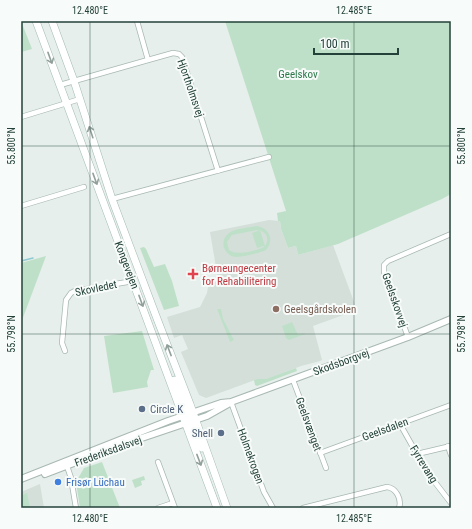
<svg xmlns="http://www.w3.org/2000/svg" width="472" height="529" viewBox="0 0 472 529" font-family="'Roboto Condensed',sans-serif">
	<rect width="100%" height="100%" fill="#e6efeb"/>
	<path fill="#d4dfda" d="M269,220L280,221L281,229L288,248L296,246L298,255L333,245L357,310L313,326L322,360L320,361L301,366L257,383L255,380L206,398L199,395L181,352L188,349L182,335L174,338L167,317L200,307L207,293L209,281L218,279L210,232Z
		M40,484L44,508H21V492Z"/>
	<path fill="#bfe0c8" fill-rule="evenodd" d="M21,21L32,49L21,52Z
		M225,21H451V194L442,199L338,244L298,255L296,246L288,248L281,229L280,221H278L277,213L286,211Z
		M256,226C269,227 275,240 266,250C260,253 242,257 235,257C223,255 219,240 229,233C236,228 248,228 256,226ZM257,230C266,231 270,238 265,246L260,230L252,233L257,248L264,246V247C255,251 237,256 229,250L227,242L232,235Z
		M144,247L146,249L154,267L165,264L172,281L179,306L164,310L140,248Z
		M46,256L21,323V263Z
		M221,309L223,319L234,340L230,342L217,309Z
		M292,322L298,335L304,333L305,334L289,340L286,338L282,326Z
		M142,331L154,370H151L147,382L148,387L113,393L104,336Z
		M296,368L297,371L257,386L255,385L254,380L258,379H266Z
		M102,462L120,508H80L76,482L84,468Z
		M144,476L145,480L141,481L142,485L135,488L132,480Z
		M27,493L30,508H21V496Z"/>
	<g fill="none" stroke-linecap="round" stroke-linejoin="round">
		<path stroke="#8ec9d4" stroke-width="1.5" d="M21,261L33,258"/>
		<defs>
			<path id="minor" d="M137,21L148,60
				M60,85L148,60L173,53L179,54L182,57L218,171
				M21,117L80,99
				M112,199L269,157
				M21,206L84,187
				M408,337L384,272V265L388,261L451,234
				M65,351L62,343L66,300L71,293L75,291L133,281
				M293,380L326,468
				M231,402L264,492L273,508
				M400,424L427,472L451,503
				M448,446L451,455
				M320,453L451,405
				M417,454L451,446
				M158,462L175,508
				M66,463L71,478L76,508
				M158,508L173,503
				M303,508L387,487C396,488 402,499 399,508"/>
			<path id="tertiary" d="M45,474L121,445L207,416L230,403
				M21,479L168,421L221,403L231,402L261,391L408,337L451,319"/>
			<path id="secondary" d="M36,21L217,508
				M52,21L74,81L112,199L156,316L190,404L227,508
				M174,380L187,414L193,419L196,420
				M185,417L190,422L202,448"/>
		</defs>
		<use href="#minor" stroke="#a8b8b2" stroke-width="6"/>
		<use href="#tertiary" stroke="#a8b8b2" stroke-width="8"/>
		<use href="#secondary" stroke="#a4bbb3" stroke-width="8"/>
		<use href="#minor" stroke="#fff" stroke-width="4.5"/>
		<use href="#tertiary" stroke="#fff" stroke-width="6"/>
		<use href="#secondary" stroke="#fff" stroke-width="7"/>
	</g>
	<defs><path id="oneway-shaft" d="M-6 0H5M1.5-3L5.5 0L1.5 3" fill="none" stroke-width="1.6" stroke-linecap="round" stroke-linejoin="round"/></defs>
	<g stroke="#92a09c">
		<use href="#oneway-shaft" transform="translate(50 58) rotate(70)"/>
		<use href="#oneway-shaft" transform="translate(91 132) rotate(-108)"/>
		<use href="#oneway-shaft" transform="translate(95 179) rotate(70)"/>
		<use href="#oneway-shaft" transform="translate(141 301) rotate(70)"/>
		<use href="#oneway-shaft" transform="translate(169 350) rotate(-111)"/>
		<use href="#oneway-shaft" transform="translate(199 460) rotate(69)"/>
	</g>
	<path fill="none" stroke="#24423a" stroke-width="1" stroke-opacity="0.45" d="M90,21V508M354,21V508M21,146H451M21,334H451"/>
	<path fill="#e0444e" stroke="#f7fbf9" stroke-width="1.5" d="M191 268h4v4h4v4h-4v4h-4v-4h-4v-4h4z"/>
	<circle fill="#8d6e63" stroke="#f7fbf9" stroke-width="1.5" cx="276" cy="309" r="4"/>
	<g fill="#5c6f8a" stroke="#f7fbf9" stroke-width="1.5">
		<circle cx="142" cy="409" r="4"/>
		<circle cx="221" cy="433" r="4"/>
	</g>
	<circle fill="#3f7fe0" stroke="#f7fbf9" stroke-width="1.5" cx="58" cy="482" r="4"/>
	<g text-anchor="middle" stroke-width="4" stroke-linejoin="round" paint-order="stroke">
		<g font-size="11" fill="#2d7a4b" stroke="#f7fbf9">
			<text x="298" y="78">Geelskov</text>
		</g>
		<g font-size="11" fill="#24423a" stroke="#f7fbf9">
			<text transform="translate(191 88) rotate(71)" y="4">Hjortholmsvej</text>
			<text transform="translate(127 265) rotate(69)" y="4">Kongevejen</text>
			<text transform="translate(96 288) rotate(-12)" y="4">Skovledet</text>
			<text transform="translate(395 300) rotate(71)" y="4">Geelsskovvej</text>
			<text transform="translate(341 362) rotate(-20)" y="4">Skodsborgvej</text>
			<text transform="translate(309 424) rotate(70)" y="4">Geelsvænget</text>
			<text transform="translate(385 429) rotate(-20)" y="4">Geelsdalen</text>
			<text transform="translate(108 451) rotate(-20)" y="4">Frederiksdalsvej</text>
			<text transform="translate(251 456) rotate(70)" y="4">Holmekrogen</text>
			<text transform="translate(424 464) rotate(58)" y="4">Fyrrevang</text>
		</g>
		<g font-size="11" fill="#be3a42" stroke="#f7fbf9" text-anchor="start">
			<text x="202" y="272">Børneungecenter<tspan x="202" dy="13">for Rehabilitering</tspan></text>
		</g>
		<g font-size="11" fill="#785e54" stroke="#f7fbf9" text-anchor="start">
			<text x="284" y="313">Geelsgårdskolen</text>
		</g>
		<g font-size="11" fill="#4e5e75" stroke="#f7fbf9" text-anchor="start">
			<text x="150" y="413">Circle K</text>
			<text x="213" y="437" text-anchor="end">Shell</text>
		</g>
		<g font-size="11" fill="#366cbe" stroke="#f7fbf9" text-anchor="start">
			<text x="66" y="486">Frisør Lüchau</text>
		</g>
	</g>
	<rect width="472" height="529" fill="none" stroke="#f7fbf9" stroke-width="44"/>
	<path d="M314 48v6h84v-6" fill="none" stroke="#24423a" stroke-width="2"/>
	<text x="320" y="48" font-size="12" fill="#24423a" stroke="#f7fbf9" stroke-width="3" paint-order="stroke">100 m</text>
	<rect x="22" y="22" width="428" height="485" fill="none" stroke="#24423a" stroke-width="1.5"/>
	<g font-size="10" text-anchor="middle" fill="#24423a">
		<text x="90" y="14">12.480°E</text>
		<text x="354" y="14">12.485°E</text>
		<text transform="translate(11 146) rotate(-90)" y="4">55.800°N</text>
		<text transform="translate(461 146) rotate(-90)" y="4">55.800°N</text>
		<text transform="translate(11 334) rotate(-90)" y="4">55.798°N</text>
		<text transform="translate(461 334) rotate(-90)" y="4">55.798°N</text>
		<text x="90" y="522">12.480°E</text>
		<text x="354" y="522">12.485°E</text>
	</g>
</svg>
